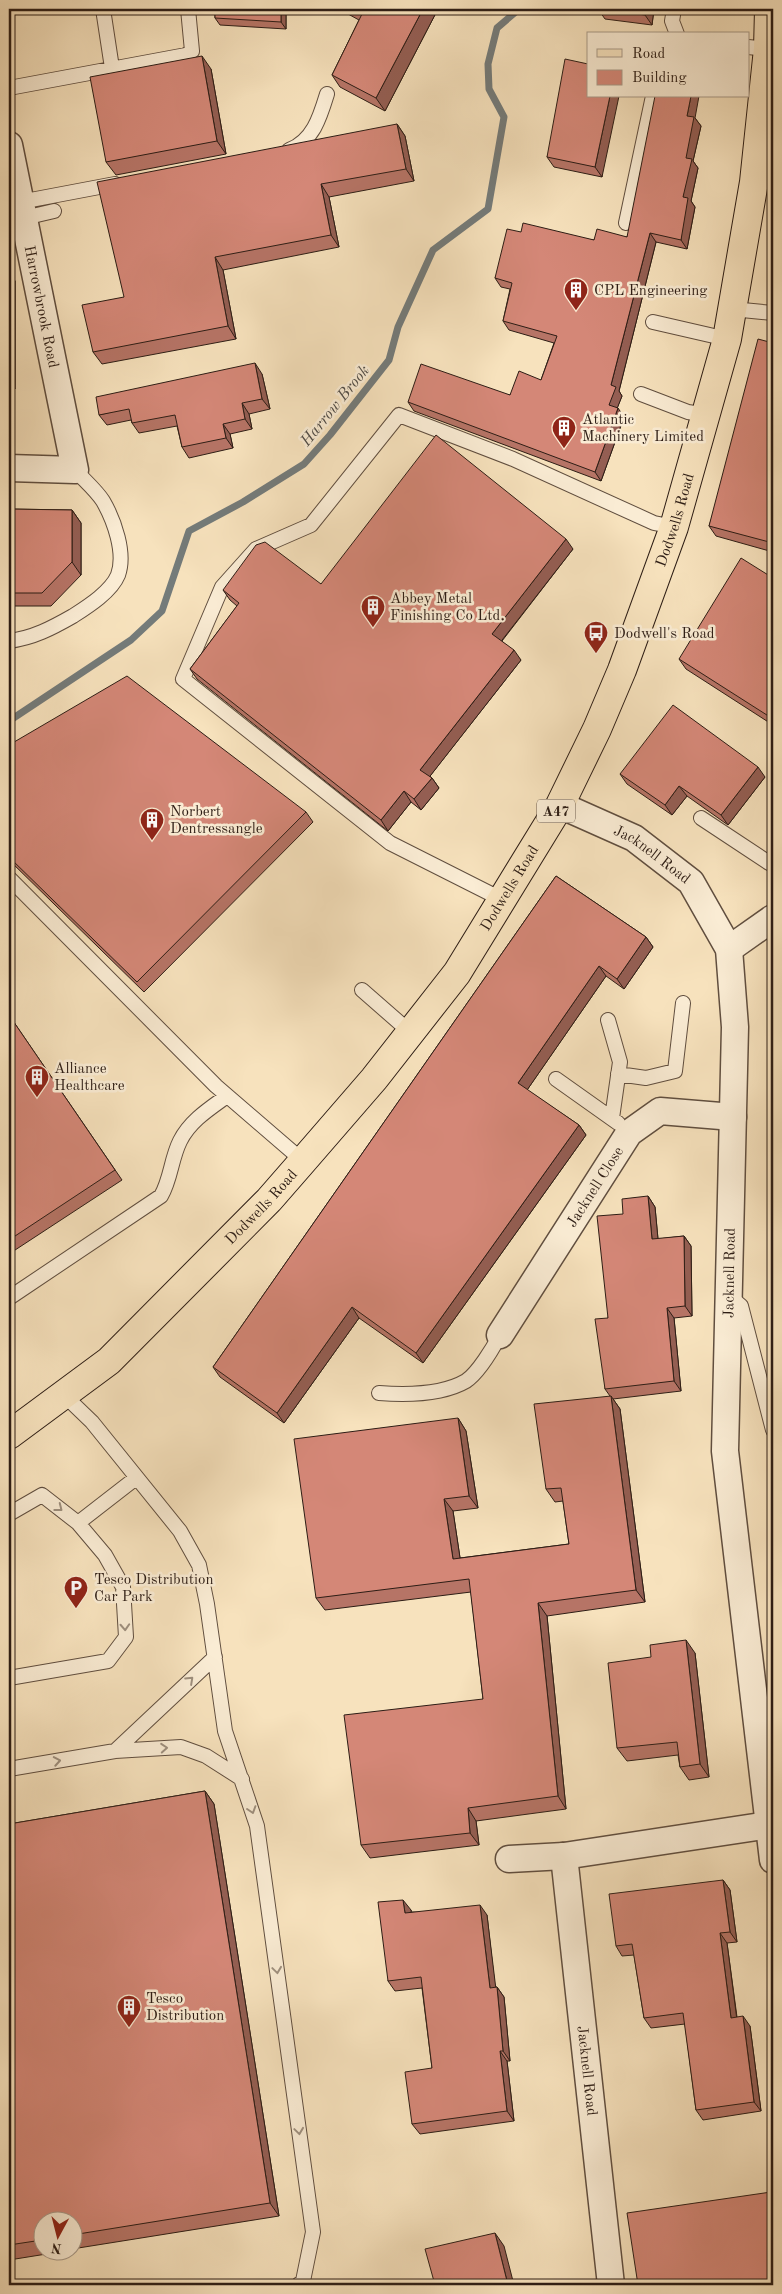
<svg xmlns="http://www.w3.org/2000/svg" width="782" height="2294" viewBox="0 0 782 2294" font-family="'Old Standard TT',serif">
	<rect width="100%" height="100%" fill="#f7e2bd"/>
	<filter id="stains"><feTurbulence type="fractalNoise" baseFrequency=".004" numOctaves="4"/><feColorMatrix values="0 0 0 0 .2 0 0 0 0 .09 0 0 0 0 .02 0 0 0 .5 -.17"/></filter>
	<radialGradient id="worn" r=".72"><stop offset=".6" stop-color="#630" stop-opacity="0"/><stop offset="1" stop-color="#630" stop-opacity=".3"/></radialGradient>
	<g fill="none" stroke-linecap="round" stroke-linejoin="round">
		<path stroke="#747b7a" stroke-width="7" d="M9,721L131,640L162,611L189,531L243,502L304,464L330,435L389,360L398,327L433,250L488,209L504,117L489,89L488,64L497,28L519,9"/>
		<defs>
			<path id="lane" d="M103,9L112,68
				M674,9L672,21L677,34
				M748,47L768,49
				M9,88L186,55L192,51L188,9
				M289,150C313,141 320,117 327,94
				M20,202L115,184
				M24,218L54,211
				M626,223L653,96
				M732,309L773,313
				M653,322L727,339
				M641,394L688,412L706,415
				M9,641C33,638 52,628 73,616C87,607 111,592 118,575C126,553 114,520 103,501C96,490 84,480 75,470
				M701,818L769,863L773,857
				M9,878L216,1086L303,1161
				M503,900L390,843L183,679L222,587L256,549L311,525L399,415L513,459L654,523L674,527
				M362,990L410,1032
				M608,1020L620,1062L612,1118
				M618,1074L646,1078L675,1071L683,1003
				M556,1079L618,1123
				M729,1296L741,1306L773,1430
				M9,1298L161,1196C171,1179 171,1159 180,1141C190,1121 209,1109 227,1096
				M379,1393C406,1395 442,1395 466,1381C478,1373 493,1348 500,1335
				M64,1395L92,1422L180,1531L199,1565L207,1604L225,1731L257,1826L313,2232L303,2281L298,2285
				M9,1514L42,1495L78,1523L105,1555L123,1587L126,1637L108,1661L9,1678
				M78,1523L136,1478
				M115,1751L181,1747L206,1756L242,1779
				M9,1769L115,1751L215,1657"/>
			<g id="street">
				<path id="s1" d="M9,145L75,470L9,468"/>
				<path id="s2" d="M560,805L634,838L691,882L729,949L735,1027L725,1451L773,1860"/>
				<path d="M729,949L773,918"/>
				<path id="s3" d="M500,1335L629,1133L660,1111L733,1117"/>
				<path id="s4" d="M564,1856L611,2285"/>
				<path d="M509,1859L564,1856L769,1825"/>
			</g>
			<g id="primary">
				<path id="s5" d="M9,1435L109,1361L269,1200L303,1161L374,1079L457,973L560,805L597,729L622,670L674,527L727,339L754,182L768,49L769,9"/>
			</g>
		</defs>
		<use href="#lane" stroke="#604e3f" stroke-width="16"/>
		<use href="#street" stroke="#604e3f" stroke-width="29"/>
		<use href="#primary" stroke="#2d1d15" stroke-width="30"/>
		<use href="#lane" stroke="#faecd4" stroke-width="14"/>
		<use href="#street" stroke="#faecd4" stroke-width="26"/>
		<use href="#primary" stroke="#f7e2bd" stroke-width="28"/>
	</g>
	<path fill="#b67466" stroke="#2d1d15" d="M215,9H286V29L220,25L215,18Z
		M339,9H438L385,111L340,87L332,75L359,20Z
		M598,9H654L652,25L605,19Z
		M588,64L602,177L554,167L547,157Z
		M211,69L226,154L116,175L106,162Z
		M695,118L701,126L693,161L698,168L691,201L695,207L687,249L656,242L619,391L622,396L617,408L624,417L601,481L414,411L408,402L510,395L541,380L554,343L509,330L503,321L510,289L501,287L495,278L521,232L594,240L627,237Z
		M397,124L405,136L414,181L329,197L339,247L223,270L236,339L102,364L93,352L124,297Z
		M9,272L15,281V389H9Z
		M773,343V552L716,536L709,526Z
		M262,374L270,409L249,414L252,429L230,434L233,448L189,458L182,447L177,426L139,433L132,423L131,420L107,425L99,415Z
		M9,509L72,510L81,523V575L51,606H9Z
		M573,549L502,641L521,660L430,776L432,778L439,788L421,810L411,802L388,831L197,679L190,669L237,606L230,600L223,590L321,584Z
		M773,578V725L686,669L679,659Z
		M9,745L306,812L313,822L144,992L9,860Z
		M620,774L765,777L728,825L687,796L672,815L627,784Z
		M556,876L646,937L653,947L624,989L606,976L527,1090L579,1125L586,1135L423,1363L359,1318L284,1423L220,1377L213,1367Z
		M9,1015L122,1180L9,1254Z
		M648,1196L655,1207L658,1239L684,1236L691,1246L692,1316L674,1318L681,1391L613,1399L620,1409L645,1602L547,1616L566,1809L476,1821L479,1845L370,1858L361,1845L483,1699L471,1592L325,1610L316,1598L458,1418L466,1431L478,1508L453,1511L460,1558L569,1544L563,1501L555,1502L546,1489L610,1396L605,1389L608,1318L623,1214Z
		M695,1653L709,1777L689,1780L680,1767L678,1755L627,1761L617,1748Z
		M205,1791L214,1804L279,2216L72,2249V2222H42V2252H59L9,2260V1824Z
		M723,1880L730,1890L737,1942L727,1943L737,2017L750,2026L761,2111L703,2120L696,2110L685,2024L651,2028L644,2018L634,1955L622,1956L616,1946Z
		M411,1910V1912L487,1915L495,1987H497L504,1997L510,2061H507L514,2121L420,2134L412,2124L432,2068L422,1988L395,1991L388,1981Z"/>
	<path fill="#945e53" stroke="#2d1d15" d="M281,9H286V29L281,22Z
		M423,9H438L385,111L376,98Z
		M646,9H654L652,25L645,15Z
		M202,56L211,69L226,154L217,141Z
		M610,96H619L602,177L595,167Z
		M691,96H699L695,118L701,126L693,161L698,168L691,201L695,207L687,249L681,240L687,116Z
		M397,124L405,136L414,181L406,169Z
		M321,184L329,197L339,247L331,235Z
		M650,233L656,242L619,391L622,396L615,414L609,405L611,385Z
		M215,257L223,270L236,339L228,326Z
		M9,272L15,281V389L9,380Z
		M255,363L262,374L270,409L262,399Z
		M242,403L249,414L252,429L245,419Z
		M618,408L624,417L601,481L595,472Z
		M223,424L230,434L233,448L226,438Z
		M72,510L81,523V575L72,562Z
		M566,539L573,549L499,644L492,634Z
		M514,650L521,660L427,780L420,770Z
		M773,712V722L770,717Z
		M758,767L765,777L728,825L721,815Z
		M432,778L439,788L421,810L414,799Z
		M679,786L687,796L672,815L665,805Z
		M404,791L411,802L388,831L381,820Z
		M646,937L653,947L624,989L617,979Z
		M599,966L606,976L525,1093L518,1083Z
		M579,1125L586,1135L423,1363L416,1353Z
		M648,1196L655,1207L659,1250L652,1239Z
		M684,1236L691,1246L692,1316L685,1306Z
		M352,1307L359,1318L284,1423L277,1413Z
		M667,1308L674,1318L681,1391L674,1381Z
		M611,1396L620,1409L645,1602L636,1590Z
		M458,1418L466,1431L478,1508L469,1496Z
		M444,1499L453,1511L462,1571L453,1559Z
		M538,1603L547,1616L566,1809L558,1796Z
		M686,1640L695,1653L709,1777L700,1764Z
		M205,1791L214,1804L279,2216L270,2203Z
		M468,1808L476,1821L479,1845L470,1833Z
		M723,1880L730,1890L737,1942L730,1932Z
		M403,1900L411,1910L412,1923L405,1913Z
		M480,1905L487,1915L497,1998L490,1988Z
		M720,1933L727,1943L738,2028L731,2018Z
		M497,1987L504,1997L510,2061L503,2051Z
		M743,2016L750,2026L761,2111L754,2102Z
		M500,2051L507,2061L514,2121L507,2111Z
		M495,2233L504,2246L514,2285H508Z"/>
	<path fill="#d48777" stroke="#2d1d15" d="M215,9H281V22L215,18Z
		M353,9H423L376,98L332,75L362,14Z
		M599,9H646L645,15Z
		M202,56L217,141L106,162L90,77Z
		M565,59L588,64V96H610L595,167L547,157Z
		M655,96H691L687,116L694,117L686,158L692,159L683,197L688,198L681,240L650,233L611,385L616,387L609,405L618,408L595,472L408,402L421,364L510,395L519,371L541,380L557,336L503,321L512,283L495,278L507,229L521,232L523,223L594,240L597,229L627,237Z
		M397,124L406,169L321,184L331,235L215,257L228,326L93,352L82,305L124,297L97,182Z
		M758,339L773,343V543L709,526Z
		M255,363L262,399L242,403L245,419L223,424L226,438L182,447L175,415L132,423L129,409L99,415L96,397Z
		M436,435L566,539L492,634L514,650L420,770L432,778L414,799L404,791L381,820L190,669L239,603L223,590L256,545L265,542L321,584Z
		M9,509L72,510V562L42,593H9Z
		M741,558L773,578V712L770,717L679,659Z
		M127,676L306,812L137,982L9,857V745Z
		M673,705L758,767L721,815L679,786L665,805L620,774Z
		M556,876L646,937L617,979L599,966L518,1083L579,1125L416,1353L352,1307L277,1413L213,1367Z
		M9,1015L115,1170L9,1240Z
		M648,1196L652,1239L684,1236L685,1306L667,1308L674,1381L605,1389L595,1319L608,1318L597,1216L623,1214L622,1199Z
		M611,1396L636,1590L538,1603L558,1796L468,1808L470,1833L361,1845L344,1715L483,1699L469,1579L316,1598L294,1439L458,1418L469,1496L444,1499L453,1559L569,1544L561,1488L546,1489L534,1404Z
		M686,1640L700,1764L680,1767L677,1742L617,1748L608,1663L651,1657L650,1645Z
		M205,1791L270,2203L72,2235V2222H42V2240L9,2245V1824Z
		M723,1880L730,1932L720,1933L731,2018L743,2016L754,2102L696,2110L683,2013L644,2018L632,1944L616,1946L609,1894Z
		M403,1900L405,1913L480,1905L490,1988L497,1987L503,2051H500L507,2111L412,2124L405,2072L432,2068L421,1977L388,1981L378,1902Z
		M771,2192L773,2206V2285H638L627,2213Z
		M495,2233L508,2285H435L425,2249Z"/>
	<defs><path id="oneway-chevron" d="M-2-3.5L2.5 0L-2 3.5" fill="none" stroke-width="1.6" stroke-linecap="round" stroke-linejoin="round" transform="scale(1.25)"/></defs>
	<g stroke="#9e8f7e">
		<use href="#oneway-chevron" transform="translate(59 1508) rotate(38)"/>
		<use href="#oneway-chevron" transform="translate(125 1627) rotate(87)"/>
		<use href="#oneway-chevron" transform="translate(190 1680) rotate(-43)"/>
		<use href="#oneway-chevron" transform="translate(164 1748) rotate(-4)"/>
		<use href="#oneway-chevron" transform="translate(57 1761) rotate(-10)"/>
		<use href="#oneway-chevron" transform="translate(252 1810) rotate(72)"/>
		<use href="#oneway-chevron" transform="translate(277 1970) rotate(82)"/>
		<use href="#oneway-chevron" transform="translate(299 2131) rotate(82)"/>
	</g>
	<defs>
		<symbol id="building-pin" viewBox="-11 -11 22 30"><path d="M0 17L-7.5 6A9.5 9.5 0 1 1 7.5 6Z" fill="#8f2418" stroke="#faecd4"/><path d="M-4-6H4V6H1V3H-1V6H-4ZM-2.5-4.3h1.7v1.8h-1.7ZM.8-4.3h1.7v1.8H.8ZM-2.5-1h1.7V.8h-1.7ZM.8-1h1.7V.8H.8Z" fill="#fff"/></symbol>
		<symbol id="bus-pin" viewBox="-11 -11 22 30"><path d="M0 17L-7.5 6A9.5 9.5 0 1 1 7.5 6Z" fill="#8f2418" stroke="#faecd4"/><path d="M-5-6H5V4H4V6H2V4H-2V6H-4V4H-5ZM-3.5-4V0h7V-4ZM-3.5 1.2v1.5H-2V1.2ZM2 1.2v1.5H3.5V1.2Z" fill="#fff"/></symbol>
		<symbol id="parking-pin" viewBox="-11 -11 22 30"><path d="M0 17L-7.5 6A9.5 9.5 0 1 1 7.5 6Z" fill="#8f2418" stroke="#faecd4"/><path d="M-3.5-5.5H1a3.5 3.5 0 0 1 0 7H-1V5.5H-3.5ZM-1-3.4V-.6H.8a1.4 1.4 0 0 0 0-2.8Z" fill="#fff"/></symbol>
	</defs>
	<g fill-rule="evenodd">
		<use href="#building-pin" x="562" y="276" width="28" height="38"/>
		<use href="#building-pin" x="550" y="414" width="28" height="38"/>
		<use href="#building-pin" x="359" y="593" width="28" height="38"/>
		<use href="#bus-pin" x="582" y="619" width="28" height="38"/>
		<use href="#building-pin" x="138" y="806" width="28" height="38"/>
		<use href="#building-pin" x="23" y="1063" width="28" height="38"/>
		<use href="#parking-pin" x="62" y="1574" width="28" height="38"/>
		<use href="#building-pin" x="115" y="1993" width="28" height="38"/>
	</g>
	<g text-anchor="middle" stroke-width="5" stroke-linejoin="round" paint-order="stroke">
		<rect fill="#faecd4" stroke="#6a5b4e" stroke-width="1" x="537" y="799.5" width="38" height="23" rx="4"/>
		<g font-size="14" font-weight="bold" fill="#2d1d15">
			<text x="556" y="816">A47</text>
		</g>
		<g font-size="15" fill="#2d1d15" stroke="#faecd4" text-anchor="start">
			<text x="594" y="295">CPL Engineering</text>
			<text x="582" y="424">Atlantic<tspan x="582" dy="17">Machinery Limited</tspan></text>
			<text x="390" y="603">Abbey Metal<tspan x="390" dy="17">Finishing Co Ltd.</tspan></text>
			<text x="614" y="638">Dodwell's Road</text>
			<text x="170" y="816">Norbert<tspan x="170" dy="17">Dentressangle</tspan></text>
			<text x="54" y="1073">Alliance<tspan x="54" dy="17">Healthcare</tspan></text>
			<text x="94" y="1584">Tesco Distribution<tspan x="94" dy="17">Car Park</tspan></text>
			<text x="146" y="2003">Tesco<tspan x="146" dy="17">Distribution</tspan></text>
		</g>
		<g font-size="15" fill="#2d1d15" stroke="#faecd4">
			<text dy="5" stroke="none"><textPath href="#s1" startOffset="165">Harrowbrook Road</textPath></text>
			<text dy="5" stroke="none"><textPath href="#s5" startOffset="1151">Dodwells Road</textPath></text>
			<text dy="5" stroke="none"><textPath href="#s2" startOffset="105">Jacknell Road</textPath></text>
			<text dy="5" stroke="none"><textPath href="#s5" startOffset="746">Dodwells Road</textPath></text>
			<text dy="5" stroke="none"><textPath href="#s3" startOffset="176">Jacknell Close</textPath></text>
			<text dy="5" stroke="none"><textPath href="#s5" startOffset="341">Dodwells Road</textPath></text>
			<text transform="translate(729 1273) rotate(-89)" y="5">Jacknell Road</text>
			<text dy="5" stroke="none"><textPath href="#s4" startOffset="216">Jacknell Road</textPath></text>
		</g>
		<g font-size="16" font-style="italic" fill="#504c47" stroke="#faecd4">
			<text transform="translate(334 405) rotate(-51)" y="6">Harrow Brook</text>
		</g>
	</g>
	<rect width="782" height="2294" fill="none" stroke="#f7e2bd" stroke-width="30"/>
	<rect x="10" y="10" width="762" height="2274" fill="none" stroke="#2d1d15" stroke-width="2.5"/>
	<rect x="15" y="15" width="752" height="2264" fill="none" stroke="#2d1d15"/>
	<rect x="587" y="32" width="162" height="65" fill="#faecd4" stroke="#a89988"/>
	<rect x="597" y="49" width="25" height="8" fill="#f7e2bd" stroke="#a89988"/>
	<text x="632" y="58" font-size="15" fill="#2d1d15">Road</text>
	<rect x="597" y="70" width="25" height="15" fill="#d48777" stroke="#a89988"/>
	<text x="632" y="82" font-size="15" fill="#2d1d15">Building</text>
	<g transform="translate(58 2236) rotate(187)"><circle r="24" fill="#faecd4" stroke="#a89988"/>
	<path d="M0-4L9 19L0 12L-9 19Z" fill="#8f2418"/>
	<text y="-8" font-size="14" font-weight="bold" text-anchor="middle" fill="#2d1d15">N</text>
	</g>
	<rect width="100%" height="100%" filter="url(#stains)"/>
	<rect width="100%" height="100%" fill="url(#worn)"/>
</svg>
